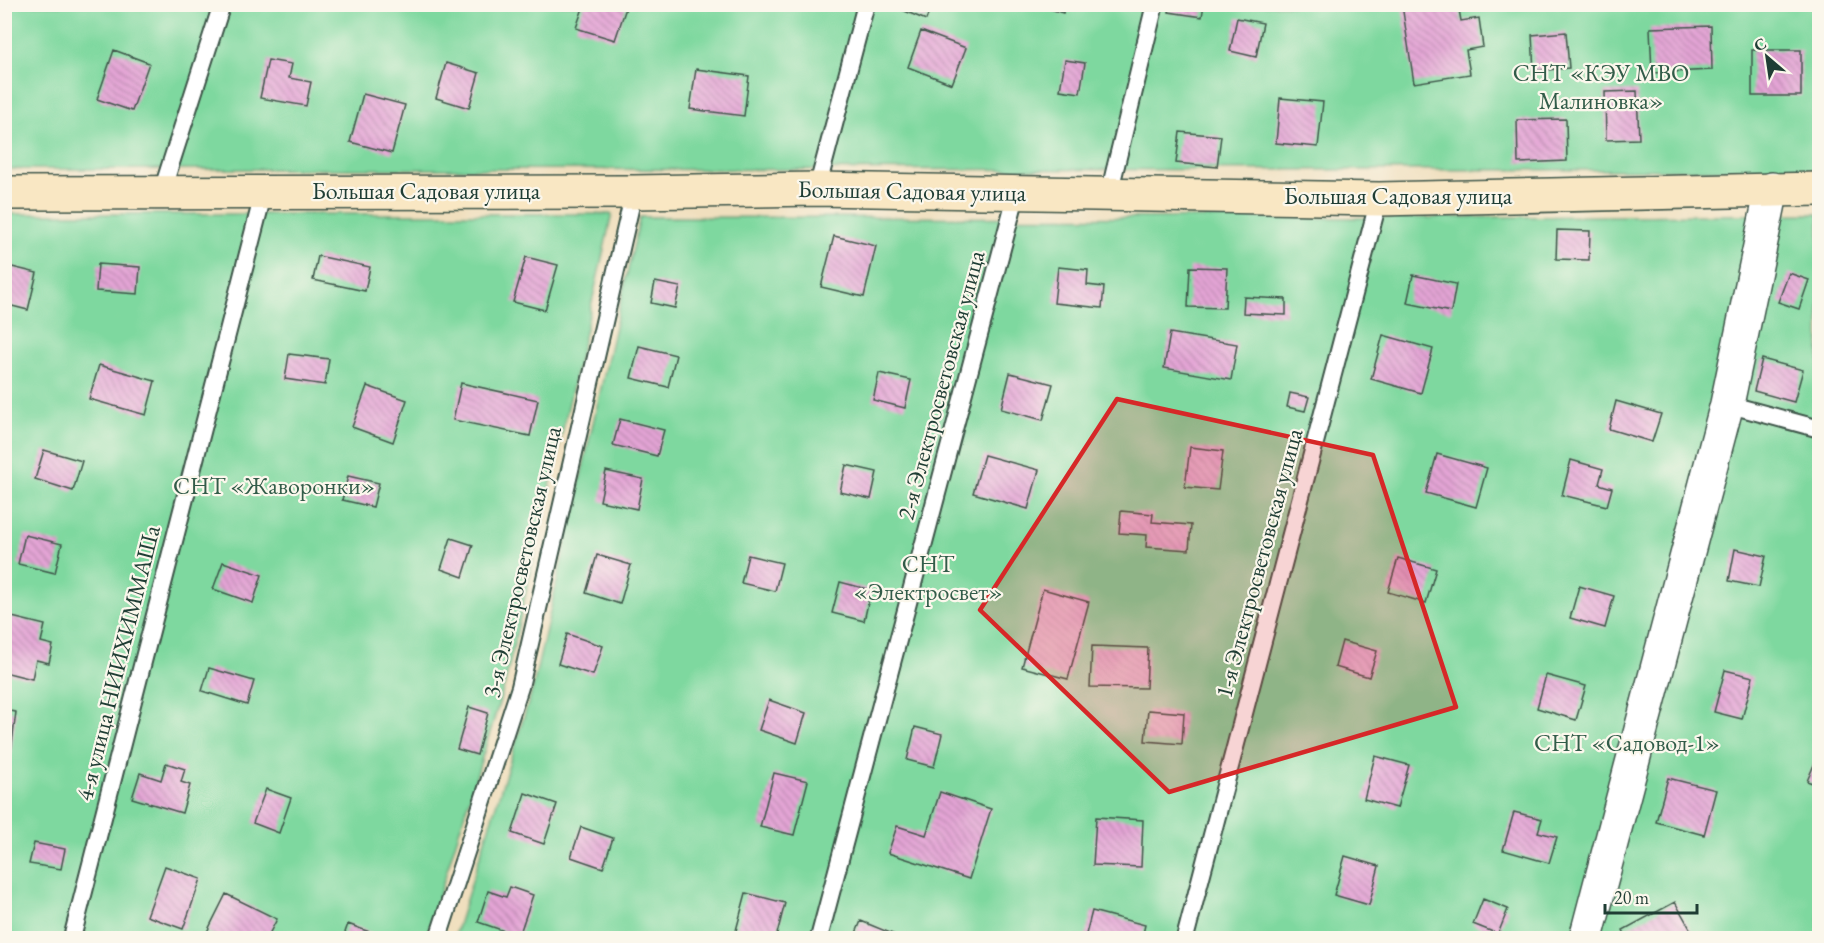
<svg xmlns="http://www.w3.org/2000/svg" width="1824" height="943" viewBox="0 0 1824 943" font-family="'EB Garamond',serif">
	<defs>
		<pattern id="building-back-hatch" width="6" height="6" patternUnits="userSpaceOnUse" patternTransform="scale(1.5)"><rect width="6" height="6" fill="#e4a4d5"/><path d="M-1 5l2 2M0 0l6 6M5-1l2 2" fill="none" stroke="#b887ae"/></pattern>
	</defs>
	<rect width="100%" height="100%" fill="#fbf7ec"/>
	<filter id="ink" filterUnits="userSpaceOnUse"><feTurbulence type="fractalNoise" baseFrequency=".0167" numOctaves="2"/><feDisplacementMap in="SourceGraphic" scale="12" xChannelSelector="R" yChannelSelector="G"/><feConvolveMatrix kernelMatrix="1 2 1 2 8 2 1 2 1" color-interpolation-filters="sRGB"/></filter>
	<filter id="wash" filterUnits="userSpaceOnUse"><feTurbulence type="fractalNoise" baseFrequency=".008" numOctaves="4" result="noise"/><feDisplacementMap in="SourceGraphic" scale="24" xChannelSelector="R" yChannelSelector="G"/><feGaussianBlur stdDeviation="1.35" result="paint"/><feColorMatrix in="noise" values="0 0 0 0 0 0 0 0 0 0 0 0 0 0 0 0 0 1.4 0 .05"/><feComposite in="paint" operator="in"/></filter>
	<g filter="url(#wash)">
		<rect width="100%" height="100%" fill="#f0dfbe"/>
		<path fill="#7ed89f" stroke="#4e8a6a" stroke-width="1.5" d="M5,5H1819V170L5,169Z
			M4,214H612L505,684L426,938H5Z
			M1819,214V938H454L532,691L640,217L1394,218Z"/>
		<g id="blocks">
			<path fill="url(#building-back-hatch)" d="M888,4H932L926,20Z
				M1034,4H1065L1063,13Z
				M1170,4H1204L1202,17L1169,12Z
				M1458,4L1461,21L1479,18L1483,47L1466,50L1470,74L1414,83L1402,5Z
				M584,5H627L615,40L576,28Z
				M1237,18L1263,23L1256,57L1230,51Z
				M1711,26L1712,70L1652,73L1650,28Z
				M921,31L966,48L952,84L908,67Z
				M1566,32L1569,68L1534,71L1532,35Z
				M114,50L149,63L132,111L97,99Z
				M1752,50H1801V96H1752Z
				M268,60L292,64L289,78L311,82L306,106L260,98Z
				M1065,60L1085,63L1080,93L1060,90Z
				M446,63L479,73L469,108L436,98Z
				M696,69L749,76L744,116L690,109Z
				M1637,91L1639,139L1606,140L1605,92Z
				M363,94L405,105L392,153L350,142Z
				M1280,98L1323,102L1318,147L1276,143Z
				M1566,119L1567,161L1518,163L1517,120Z
				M1180,132L1221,136L1217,167L1176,163Z
				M1557,230L1590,231L1589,260L1556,259Z
				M834,236L876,246L864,297L821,287Z
				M318,256L370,267L365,291L313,280Z
				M526,257L558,265L545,310L513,302Z
				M98,264L140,267L138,294L96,291Z
				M4,265L37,273L28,310L4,304Z
				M1058,267L1088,270L1087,285L1104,287L1102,308L1054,303Z
				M1190,267L1227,268L1225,308L1188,307Z
				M1789,273L1809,280L1799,309L1778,302Z
				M1413,275L1456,284L1451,312L1407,303Z
				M655,282L680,287L675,308L651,303Z
				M1244,297L1286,299V315L1243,313Z
				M1170,333L1237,344L1231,380L1164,368Z
				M1383,335L1433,349L1421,393L1371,379Z
				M639,346L676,355L668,387L631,378Z
				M289,354L329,359L325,385L285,379Z
				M1762,359L1803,370L1794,402L1754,391Z
				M99,365L155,381L146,415L89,399Z
				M879,373L911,380L905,408L873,400Z
				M1010,373L1053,384L1043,420L1001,409Z
				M461,383L538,400L530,436L453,420Z
				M367,386L407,400L393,442L352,427Z
				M1290,393L1309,397L1305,411L1287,407Z
				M1616,401L1661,414L1652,442L1609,429Z
				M620,419L664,430L657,456L613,445Z
				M1190,447L1223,451L1218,490L1185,487Z
				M44,450L82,461L73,491L35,479Z
				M1437,454L1487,468L1476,507L1426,493Z
				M984,455L1039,470L1028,509L973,493Z
				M1571,460L1603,469L1599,484L1612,488L1607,506L1562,495Z
				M846,465L877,472L871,499L840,492Z
				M606,471L643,479L637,509L600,501Z
				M348,476L379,483L373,507L342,500Z
				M1121,511L1153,514L1152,522L1191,525L1189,550L1146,547L1147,535L1119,533Z
				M25,535L62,544L55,573L18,564Z
				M451,538L473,545L463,577L441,569Z
				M1735,549L1766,556L1759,587L1729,581Z
				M597,555L631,565L620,604L586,593Z
				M748,555L782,563L775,591L741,583Z
				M1398,558L1436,569L1426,603L1388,592Z
				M223,562L262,575L253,603L213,589Z
				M840,582L871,590L864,621L832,613Z
				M1579,586L1614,596L1605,628L1570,618Z
				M1043,589L1089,602L1068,679L1022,667Z
				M4,615L45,625L41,642L53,645L49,663L36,660L32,679L4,672Z
				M567,634L603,646L593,675L558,664Z
				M1342,641L1377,651L1369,677L1335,667Z
				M1092,646L1148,648L1146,688L1090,687Z
				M209,668L254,681L247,705L202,691Z
				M1725,670L1753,677L1742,719L1714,712Z
				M1546,675L1586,686L1576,720L1537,708Z
				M769,700L806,713L797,743L759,730Z
				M469,707L488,713L477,755L457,749Z
				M4,710L16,712L10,758L4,757Z
				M1148,710L1184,713L1182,744L1145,741Z
				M915,727L942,734L934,767L907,760Z
				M1820,751V786L1807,781Z
				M1375,756L1409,765L1397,808L1364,799Z
				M166,763L185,769L181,782L190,785L182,813L132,798L140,773L161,780Z
				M774,773L808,781L794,835L760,827Z
				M1668,778L1716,790L1704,835L1656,822Z
				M266,789L291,798L279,833L253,823Z
				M940,792L991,809L969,879L888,853L897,826L926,835Z
				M525,793L557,804L544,844L512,833Z
				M1514,812L1542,819L1538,832L1557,837L1549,863L1503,850Z
				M1096,817L1143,820L1141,867L1093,865Z
				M581,827L613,838L603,868L571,857Z
				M34,843L65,849L61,869L29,864Z
				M1345,856L1379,866L1369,905L1334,895Z
				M165,866L201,879L183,929L147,916Z
				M510,887L533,895L519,936L478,922L488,891L506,897Z
				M746,893L785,903L776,938H734Z
				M226,894L277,919L267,938H220L207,932Z
				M1483,899L1508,909L1498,934L1473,924Z
				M1675,902L1693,934L1686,937L1689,938H1627L1623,930Z
				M1092,911L1145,925L1142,938H1085Z
				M861,921L900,937L898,938H854Z
				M348,924L380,936L379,938H343Z"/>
		</g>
	</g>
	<g filter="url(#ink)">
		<use href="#blocks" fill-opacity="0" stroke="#3e5549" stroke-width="1.5"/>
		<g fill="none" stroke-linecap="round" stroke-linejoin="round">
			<defs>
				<path id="lane" d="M817,189L866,4
					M161,194L222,4
					M1109,194L1155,4
					M1727,404L1820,429
					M72,938L264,191
					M438,938L520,687L634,192
					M819,938L1017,192
					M1185,938L1379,199"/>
				<path id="street" d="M1586,938L1727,404L1772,189"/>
				<path id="secondary" d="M4,193L634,192L817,189L1379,199L1820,189"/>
			</defs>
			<use href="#lane" stroke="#3e5549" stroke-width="20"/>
			<use href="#street" stroke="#3e5549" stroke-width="36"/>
			<use href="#secondary" stroke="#3e5549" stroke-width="36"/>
			<use href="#lane" stroke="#fff" stroke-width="16"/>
			<use href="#street" stroke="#fff" stroke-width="33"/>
			<use href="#secondary" stroke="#f9e7c3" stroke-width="33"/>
		</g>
	</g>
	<path fill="#d62828" fill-opacity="0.2" stroke="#d62828" stroke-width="4.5" stroke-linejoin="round" d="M1117,399L1373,455L1456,707L1169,792L980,610Z"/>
	<g text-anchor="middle" stroke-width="4.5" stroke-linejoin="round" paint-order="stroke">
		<g font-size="24" fill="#325c49" stroke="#fbf7ec">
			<text x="1601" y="81">СНТ «КЭУ МВО<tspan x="1601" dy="28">Малиновка»</tspan></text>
			<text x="274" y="494">СНТ «Жаворонки»</text>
			<text x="928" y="572">СНТ<tspan x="928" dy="28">«Электросвет»</tspan></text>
			<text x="1627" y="751">СНТ «Садовод-1»</text>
		</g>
		<g font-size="24" fill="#1f3d34" stroke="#fbf7ec">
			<text x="426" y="199">Большая Садовая улица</text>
			<text transform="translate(912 191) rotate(1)" y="8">Большая Садовая улица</text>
			<text x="1398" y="204">Большая Садовая улица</text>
			<text transform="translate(941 385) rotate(-75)" y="8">2-я Электросветовская улица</text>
			<text transform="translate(522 562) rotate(-77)" y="8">3-я Электросветовская улица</text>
			<text transform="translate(1259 563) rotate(-75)" y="8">1-я Электросветовская улица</text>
			<text transform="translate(118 663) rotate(-76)" y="8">4-я улица НИИХИММАШа</text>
		</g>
	</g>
	<rect width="1824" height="943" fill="none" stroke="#fbf7ec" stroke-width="24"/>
	<g transform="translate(1767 57) rotate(331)" stroke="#fbf7ec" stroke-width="4.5" paint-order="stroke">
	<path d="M0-4.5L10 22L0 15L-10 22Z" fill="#1f3d34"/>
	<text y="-9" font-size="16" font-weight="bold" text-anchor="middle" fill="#1f3d34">С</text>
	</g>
	<path d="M1605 904v9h92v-9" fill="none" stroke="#1f3d34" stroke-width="3"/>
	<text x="1614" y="904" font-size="18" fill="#1f3d34" stroke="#fbf7ec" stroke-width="4.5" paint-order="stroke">20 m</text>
</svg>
